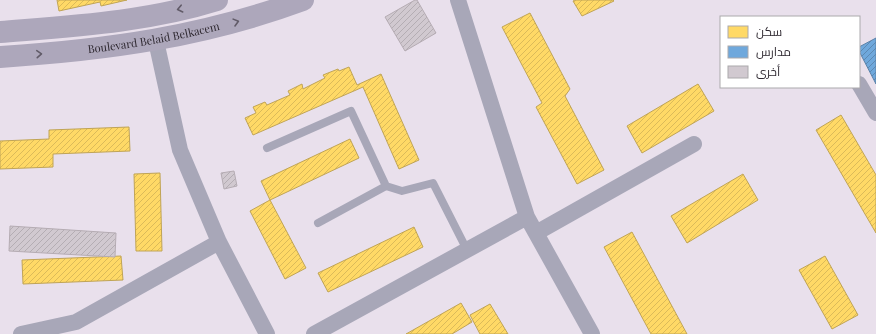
<svg xmlns="http://www.w3.org/2000/svg" width="876" height="334" viewBox="0 0 876 334" font-family="'Playfair Display',Cairo,serif">
	<defs>
		<pattern id="homes-hatch" width="6" height="6" patternUnits="userSpaceOnUse"><rect width="6" height="6" fill="#ffd966"/><path d="M-1 1l2-2M0 6l6-6M5 7l2-2" fill="none" stroke="#dbba59"/></pattern>
		<pattern id="schools-hatch" width="6" height="6" patternUnits="userSpaceOnUse"><rect width="6" height="6" fill="#6fa8dc"/><path d="M-1 1l2-2M0 6l6-6M5 7l2-2" fill="none" stroke="#5c89b3"/></pattern>
		<pattern id="building-hatch" width="6" height="6" patternUnits="userSpaceOnUse"><rect width="6" height="6" fill="#d1c9d0"/><path d="M-1 1l2-2M0 6l6-6M5 7l2-2" fill="none" stroke="#b4adb3"/></pattern>
	</defs>
	<rect width="100%" height="100%" fill="#e9e0ec"/>
	<path fill="url(#homes-hatch)" stroke="#c0a456" d="M57,0H127L101,6L100,2L59,11Z
		M575,0H613L614,1L582,16L573,1Z
		M530,13L570,89L565,96L604,170L577,184L536,107L542,103L502,27Z
		M349,67L357,85L381,74L419,160L399,169L363,87L253,135L245,118L256,113L253,107L265,102L267,105L290,95L288,91L302,84L303,89L325,78L323,75L338,69L339,71Z
		M698,84L714,111L642,153L627,126Z
		M841,115L876,175V233L816,130Z
		M129,127L130,151L53,154V167L0,169V141L49,139V130Z
		M350,139L359,158L270,200L261,181Z
		M160,173L162,251H136L134,174Z
		M743,174L758,200L687,243L671,216Z
		M270,200L306,268L285,279L250,211Z
		M414,227L423,247L328,292L318,273Z
		M632,232L687,334H651L604,247Z
		M121,256L123,280L23,284L22,260Z
		M825,256L858,315L832,329L799,270Z
		M461,303L472,322L452,334H406Z
		M490,304L508,334H480L470,315Z"/>
	<path fill="url(#schools-hatch)" stroke="#5c82a8" d="M876,38V84L859,51V47Z"/>
	<path fill="url(#building-hatch)" stroke="#b5acb3" d="M415,0H417L436,33L405,51L385,17Z
		M234,171L237,186L224,189L221,173Z
		M10,226L116,233L115,257L9,251Z"/>
	<g fill="none" stroke-linecap="round" stroke-linejoin="round">
		<path stroke="#a8a7b8" stroke-width="8" d="M267,148L351,111L386,186
			M318,223L386,186L402,191L433,183L467,250"/>
		<path stroke="#a8a7b8" stroke-width="16" d="M458,0L527,217L592,334
			M156,41L180,150L219,242L267,334
			M859,84L876,113
			M536,233L694,144
			M21,334L76,322L219,242
			M314,334L527,217"/>
		<g stroke="#ada7bb" stroke-width="22">
			<path d="M0,32C73,26 147,22 217,0"/>
			<path id="s1" d="M0,57C106,50 203,37 303,0"/>
		</g>
	</g>
	<defs><path id="oneway-chevron" d="M-2-3.5L2.5 0L-2 3.5" fill="none" stroke-width="1.6" stroke-linecap="round" stroke-linejoin="round"/></defs>
	<g stroke="#615b68">
		<use href="#oneway-chevron" transform="translate(180 9) rotate(167)"/>
		<use href="#oneway-chevron" transform="translate(236 22) rotate(-15)"/>
		<use href="#oneway-chevron" transform="translate(39 54) rotate(-4)"/>
	</g>
	<g text-anchor="middle" stroke-width="4" stroke-linejoin="round" paint-order="stroke">
		<g font-size="11" fill="#2e2830" stroke="#fff">
			<text dy="4" stroke="none"><textPath href="#s1" startOffset="155">Boulevard Belaid Belkacem</textPath></text>
		</g>
	</g>
	<rect x="720" y="16" width="140" height="72" fill="#ffffff" stroke="#aba9ac"/>
	<rect x="728" y="26" width="20" height="12" fill="#ffd966" stroke="#aba9ac"/>
	<text x="756" y="36" font-size="12" fill="#2e2830">سكن</text>
	<rect x="728" y="46" width="20" height="12" fill="#6fa8dc" stroke="#aba9ac"/>
	<text x="756" y="56" font-size="12" fill="#2e2830">مدارس</text>
	<rect x="728" y="66" width="20" height="12" fill="#d1c9d0" stroke="#aba9ac"/>
	<text x="756" y="76" font-size="12" fill="#2e2830">أخرى</text>
</svg>
